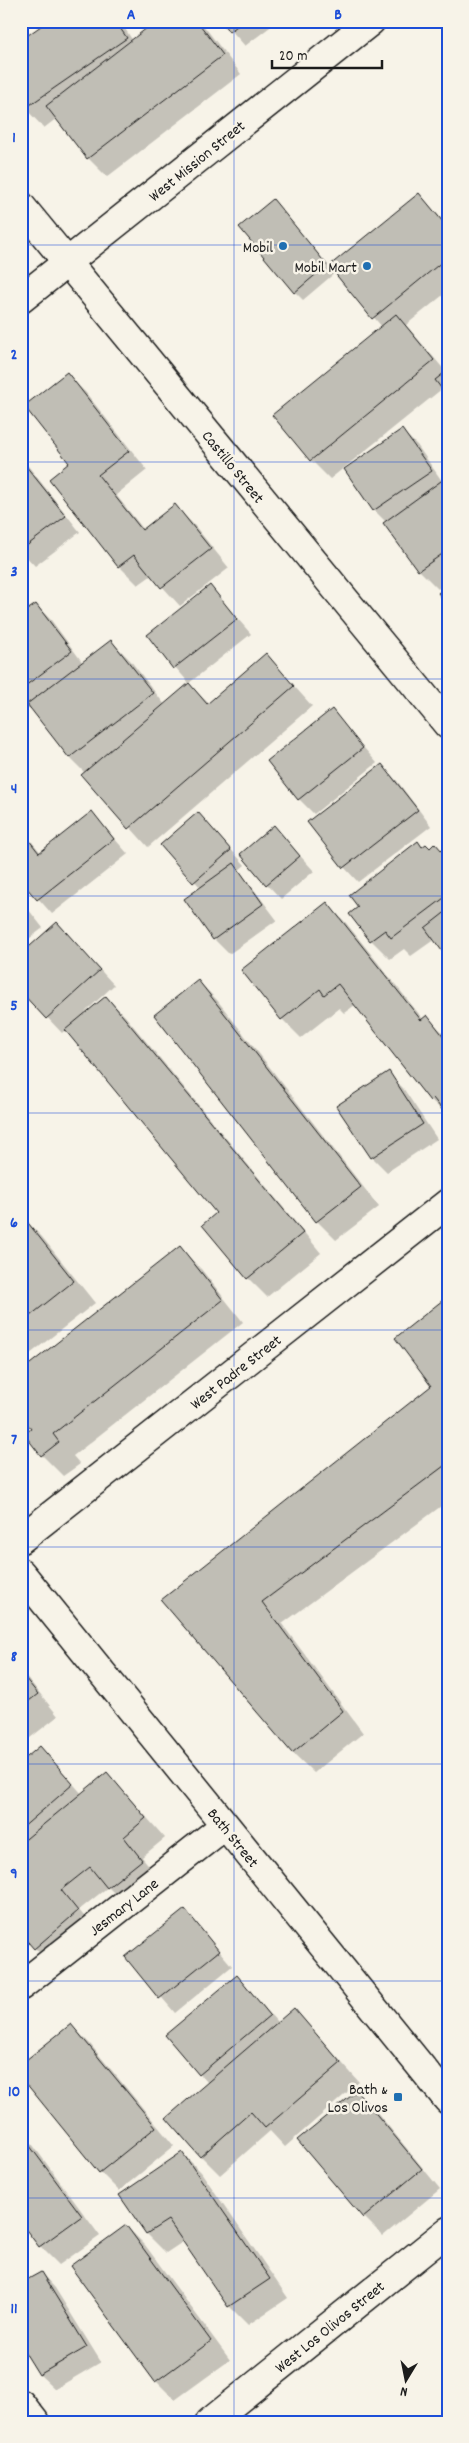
<svg xmlns="http://www.w3.org/2000/svg" width="469" height="2443" viewBox="0 0 469 2443" font-family="Dekko,sans-serif">
	<rect width="100%" height="100%" fill="#f7f3e8"/>
	<filter id="ink" filterUnits="userSpaceOnUse"><feTurbulence type="fractalNoise" baseFrequency=".02" numOctaves="2"/><feDisplacementMap in="SourceGraphic" scale="10" xChannelSelector="R" yChannelSelector="G"/><feConvolveMatrix kernelMatrix="1 2 1 2 8 2 1 2 1" color-interpolation-filters="sRGB"/></filter>
	<g filter="url(#ink)">
		<path fill="#0003" d="M50,21H120L133,41L158,21H200L241,74L107,177L88,158L57,118L44,128L21,104Z
			M223,21H278L245,46Z
			M419,194L448,226V291L406,325L447,373L443,388L330,479L311,460L382,327L336,272L303,300L295,292L273,200L329,267Z
			M67,374L86,393L147,470L116,495L144,530L175,506L194,525L229,568L180,606L152,575L138,585L119,566L51,480L71,463Z
			M402,431L417,445L442,481L448,477V582L438,589L419,570L386,522L374,510L346,470Z
			M21,457L80,532L35,566L21,551Z
			M210,587L251,634L189,683L148,636Z
			M36,605L51,620L83,663L111,641L130,660L165,705L189,684L209,704L266,655L312,706L148,847L83,775L85,773L69,757L31,708L28,709L21,702V616Z
			M332,711L377,763L314,814L299,799Z
			M382,766L397,781L431,826L358,882L344,867Z
			M92,813L128,854L52,914L21,879V829L41,853Z
			M198,813L245,865L239,870L277,920L229,954L214,939L186,899L201,888L162,845Z
			M21,815L27,822L21,826Z
			M274,827L314,871L281,899L267,884Z
			M418,843L423,848L430,849L435,845L448,857V956L435,939L411,956L404,949L390,959L371,940L360,907Z
			M21,900L43,928L21,945Z
			M327,904L346,923L423,1019L427,1017L448,1038V1116L431,1100L355,1005L344,1013L339,1008L301,1038L282,1019Z
			M71,938L114,985L85,1012L86,1014L106,997L125,1016L321,1253L267,1297L248,1278L218,1214L66,1029L62,1033L21,990Z
			M448,978V988L443,981Z
			M198,981L217,1000L379,1207L336,1240L317,1221Z
			M388,1073L403,1088L437,1139L387,1172L372,1157L338,1107Z
			M21,1216L42,1237L95,1303L21,1361Z
			M180,1248L201,1269L243,1322L73,1456L80,1464L63,1476L42,1455L33,1429Z
			M448,1297V1501L282,1624L363,1733L314,1773L292,1752L163,1600L432,1386Z
			M21,1670L58,1716L21,1745Z
			M54,1762L82,1794L107,1773L165,1838L142,1857L160,1879L127,1906L108,1887L79,1910L96,1931L54,1967L35,1948L26,1841L21,1837V1763Z
			M185,1911L232,1966L175,2013L127,1957Z
			M237,1977L278,2023L294,2009L359,2082L285,2147L270,2131L220,2175L201,2156L208,2083L200,2074Z
			M71,2025L90,2044L174,2146L119,2191L100,2172Z
			M357,2092L376,2111L440,2189L383,2236L364,2217L299,2140Z
			M21,2129L100,2236L59,2265L40,2246L21,2221Z
			M182,2153L201,2172L288,2298L248,2325L229,2306L184,2241L166,2253L147,2234L120,2195Z
			M126,2226L145,2245L230,2360L175,2400L156,2381Z
			M41,2273L55,2288L101,2362L55,2389L40,2375L21,2344Z"/>
		<path fill="#c0beb5" stroke="#1c1c1c" d="M48,21H115L127,38L24,109L21,106V40Z
			M156,21H197L223,55L87,159L46,106Z
			M221,21H244L229,32Z
			M419,193L448,228V257L372,319L329,266Z
			M273,199L327,265L294,293L239,227Z
			M396,314L434,360L310,461L272,415Z
			M448,370V397L435,380Z
			M67,372L129,451L98,475L142,530L175,504L211,549L161,588L134,555L118,567L49,479L69,463L24,406Z
			M402,429L432,471L373,511L344,469Z
			M21,460L66,516L21,550Z
			M448,476V550L418,571L383,523Z
			M448,584V605L438,593Z
			M210,585L237,619L173,669L147,635Z
			M36,604L72,651L21,689V614Z
			M111,640L153,693L69,758L27,704Z
			M266,653L294,686L128,829L81,775L189,683L207,704Z
			M332,709L363,748L298,800L267,761Z
			M382,764L418,810L343,868L307,822Z
			M92,811L114,839L37,900L21,881V830L39,853Z
			M198,812L231,850L193,883L160,845Z
			M274,825L300,856L266,885L240,854Z
			M418,841L422,847L426,844L430,848L435,843L448,858V895L391,938L385,930L370,941L349,914L358,907L349,895Z
			M234,863L263,904L213,940L184,899Z
			M327,902L421,1020L427,1015L448,1042V1117L433,1098L430,1101L338,984L324,995L320,989L281,1020L241,970Z
			M448,910V953L445,955L425,928Z
			M57,922L100,970L46,1019L21,992V954Z
			M198,980L361,1187L316,1222L154,1015Z
			M106,996L303,1233L247,1279L202,1225L216,1213L65,1030Z
			M389,1071L423,1124L371,1158L336,1106Z
			M21,1214L74,1281L21,1323Z
			M180,1246L223,1300L53,1434L59,1442L41,1456L24,1434L31,1429L21,1416V1371Z
			M448,1296V1463L262,1602L343,1711L292,1753L161,1600L431,1386L395,1338Z
			M21,1673L38,1694L21,1707Z
			M40,1746L73,1784L21,1829V1762Z
			M107,1772L146,1818L124,1837L142,1860L107,1888L90,1867L61,1890L78,1911L34,1949L21,1934V1843Z
			M185,1909L219,1951L159,1999L125,1957Z
			M237,1975L270,2015L199,2075L165,2035Z
			M294,2008L341,2063L265,2128L251,2112L200,2157L166,2118Z
			M71,2024L156,2127L99,2173L21,2077V2064Z
			M357,2091L422,2169L363,2218L297,2140Z
			M21,2134L82,2216L39,2247L21,2223Z
			M182,2152L270,2279L228,2307L168,2220L146,2234L119,2195Z
			M126,2225L211,2341L155,2382L70,2266Z
			M41,2272L87,2347L39,2375L21,2346V2283Z
			M448,2409V2422H432Z"/>
		<g fill="none" stroke-linecap="round" stroke-linejoin="round">
			<defs>
				<path id="minor" d="M21,206L448,725
					M21,1539L448,1203
					M21,1573L448,2100
					M21,1986L224,1826
					M21,2404L35,2422
					M210,2422L448,2231"/>
				<path id="major" d="M21,299L371,21"/>
			</defs>
			<use href="#minor" stroke="#1c1c1c" stroke-width="31"/>
			<use href="#major" stroke="#1c1c1c" stroke-width="31"/>
			<use href="#minor" stroke="#f7f3e8" stroke-width="28"/>
			<use href="#major" stroke="#f7f3e8" stroke-width="28"/>
		</g>
	</g>
	<path fill="none" stroke="#1d4ed8" stroke-width="1" stroke-opacity="0.55" d="M234,21V2422M21,245H448M21,462H448M21,679H448M21,896H448M21,1113H448M21,1330H448M21,1547H448M21,1764H448M21,1981H448M21,2198H448"/>
	<g fill="#1f6fb2" stroke="#f7f3e8" stroke-width="2">
		<circle cx="283" cy="246" r="5"/>
		<circle cx="367" cy="266" r="5"/>
		<rect x="393" y="2092" width="10" height="10" rx="2.5"/>
	</g>
	<g text-anchor="middle" stroke-width="5" stroke-linejoin="round" paint-order="stroke">
		<g font-size="16" fill="#1c1c1c" stroke="#f7f3e8">
			<text transform="translate(196 160) rotate(-39)" y="6">West Mission Street</text>
			<text transform="translate(234 466) rotate(51)" y="6">Castillo Street</text>
			<text transform="translate(235 1371) rotate(-38)" y="6">West Padre Street</text>
			<text transform="translate(234 1837) rotate(51)" y="6">Bath Street</text>
			<text transform="translate(123 1906) rotate(-38)" y="6">Jesmary Lane</text>
			<text transform="translate(329 2326) rotate(-39)" y="6">West Los Olivos Street</text>
		</g>
		<g font-size="16" fill="#1c1c1c" stroke="#f7f3e8" text-anchor="end">
			<text x="273" y="252">Mobil</text>
			<text x="357" y="272">Mobil Mart</text>
			<text x="388" y="2094">Bath &amp;<tspan x="388" dy="18">Los Olivos</tspan></text>
		</g>
	</g>
	<rect width="469" height="2443" fill="none" stroke="#f7f3e8" stroke-width="55"/>
	<g transform="translate(406 2380) rotate(190)" stroke="#f7f3e8" stroke-width="4" paint-order="stroke">
	<path d="M0-4L9 19L0 12L-9 19Z" fill="#1c1c1c"/>
	<text y="-8" font-size="14" font-weight="bold" text-anchor="middle" fill="#1c1c1c">N</text>
	</g>
	<path d="M272 60v8h110v-8" fill="none" stroke="#1c1c1c" stroke-width="2.5"/>
	<text x="279" y="60" font-size="15" fill="#1c1c1c" stroke="#f7f3e8" stroke-width="4" paint-order="stroke">20 m</text>
	<rect x="28" y="28" width="414" height="2388" fill="none" stroke="#1d4ed8" stroke-width="2"/>
	<g font-size="16" text-anchor="middle" font-weight="bold" fill="#1d4ed8">
		<text x="131" y="19">A</text>
		<text x="338" y="19">B</text>
		<text x="14" y="142">1</text>
		<text x="14" y="359">2</text>
		<text x="14" y="576">3</text>
		<text x="14" y="793">4</text>
		<text x="14" y="1010">5</text>
		<text x="14" y="1227">6</text>
		<text x="14" y="1444">7</text>
		<text x="14" y="1661">8</text>
		<text x="14" y="1878">9</text>
		<text x="14" y="2096">10</text>
		<text x="14" y="2313">11</text>
	</g>
</svg>
